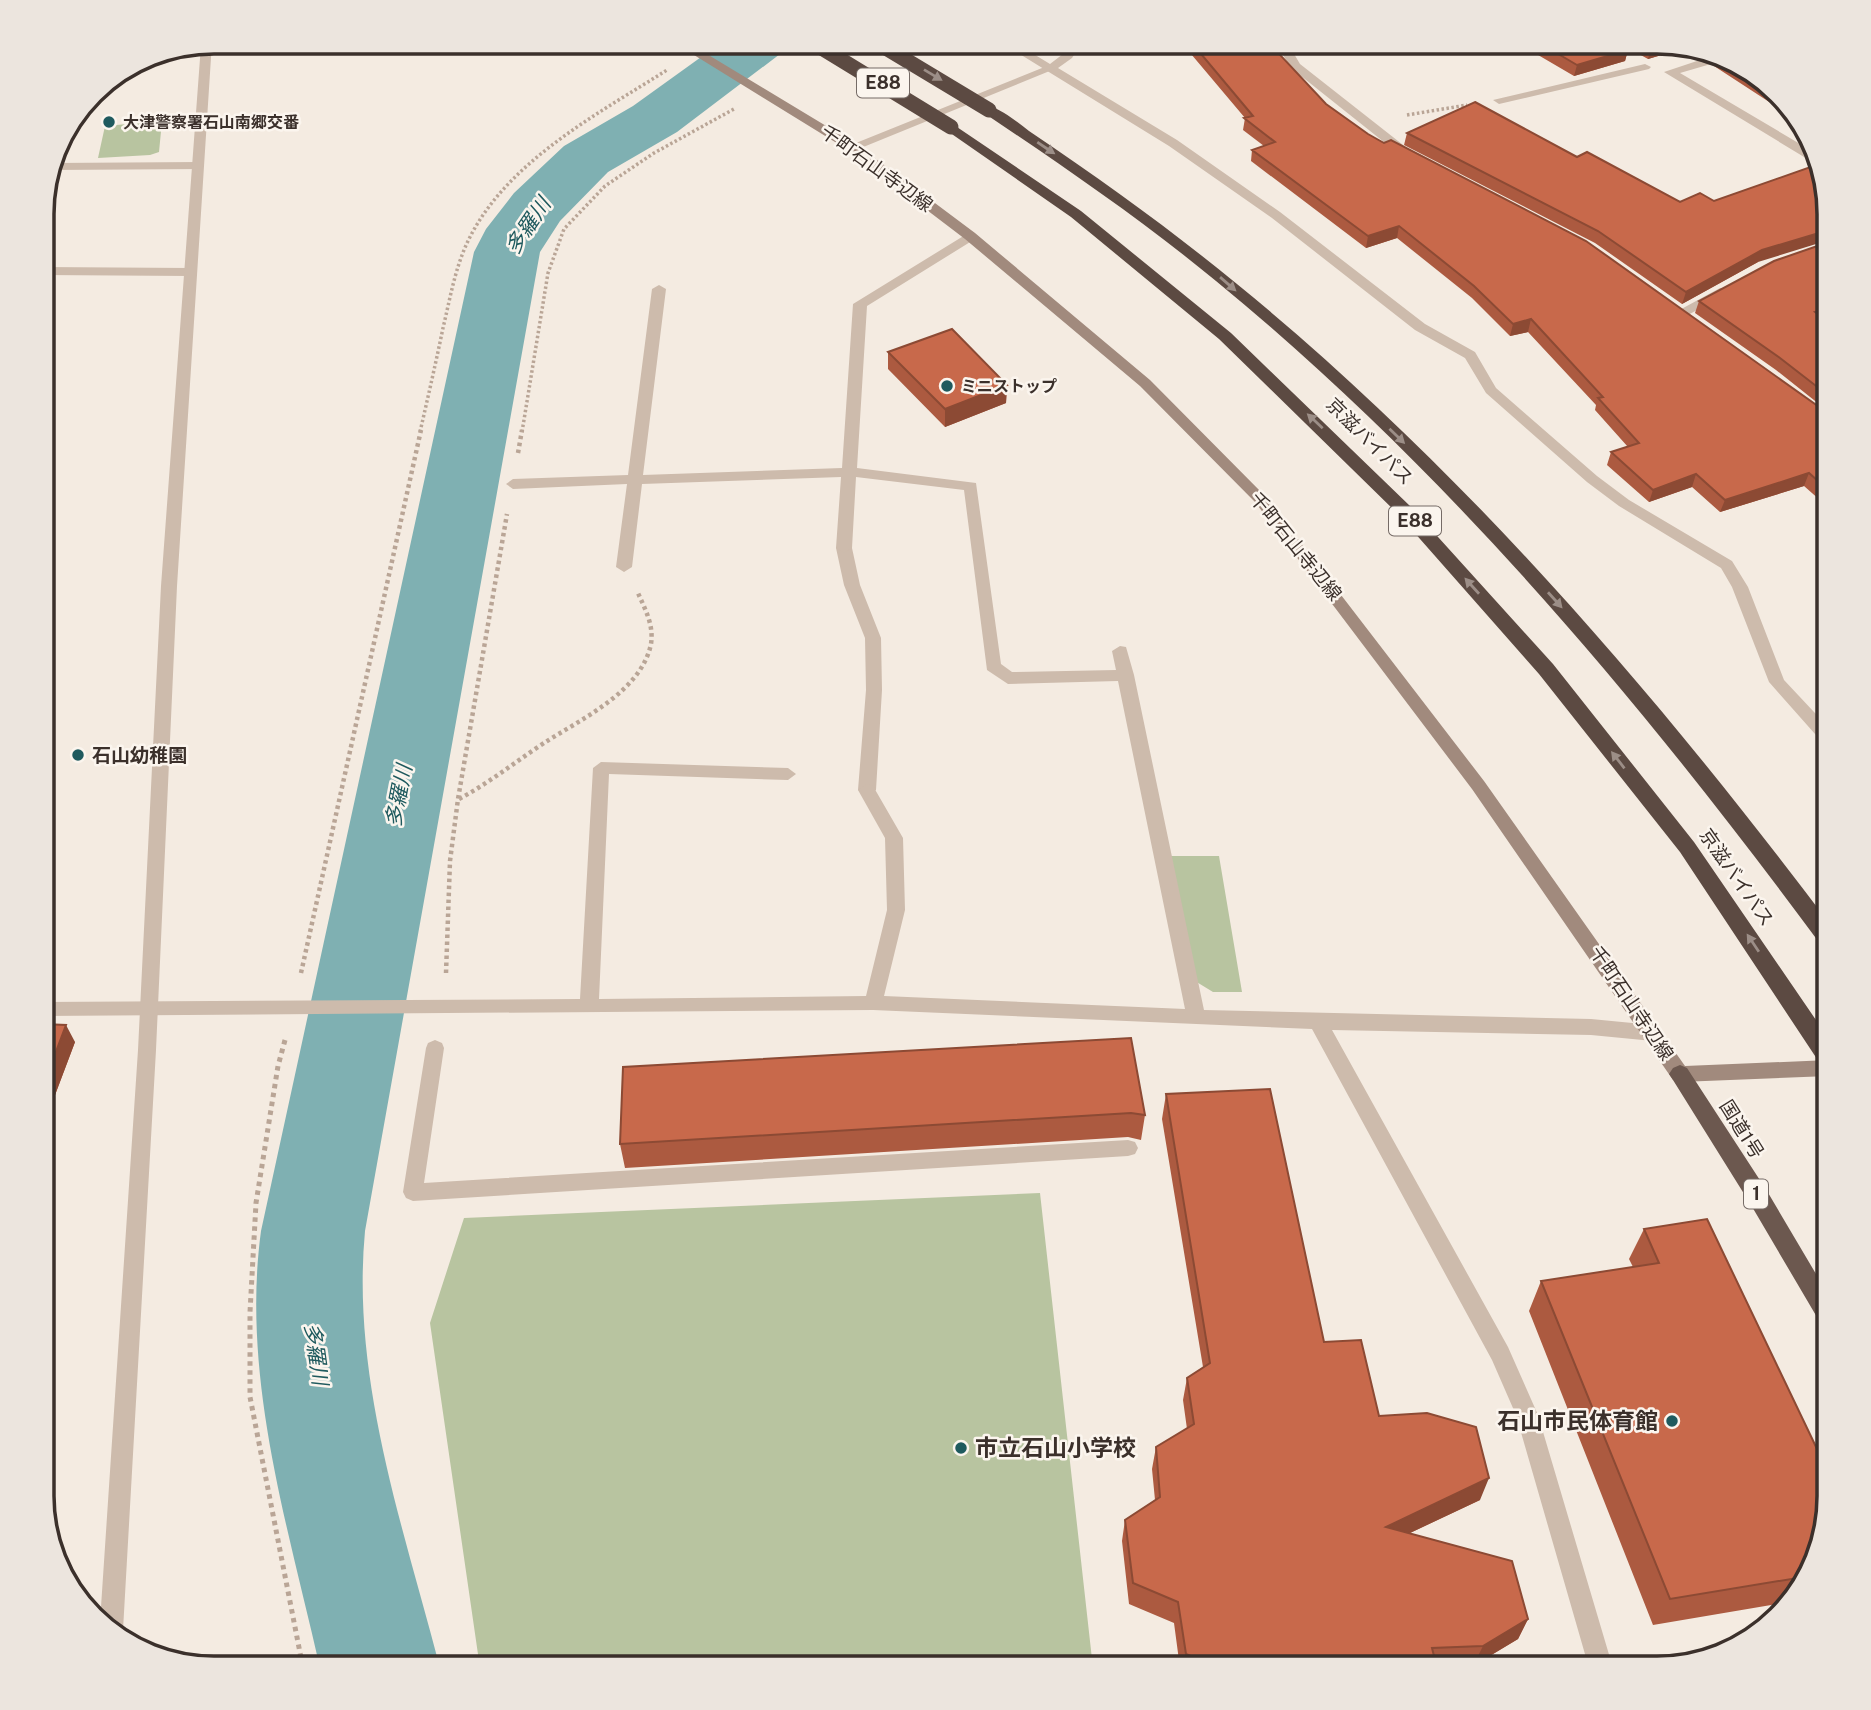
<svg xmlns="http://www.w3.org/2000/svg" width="1871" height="1710" viewBox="0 0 1871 1710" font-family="'Public Sans','Noto Sans JP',sans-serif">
	<rect width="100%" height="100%" fill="#f4ebe1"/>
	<path fill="#b8c4a0" d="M162,121L159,152L150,155L98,158L105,126Z
		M1169,856H1219L1242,992H1213L1195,981Z
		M1040,1193L1093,1668H480L430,1323L464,1218Z"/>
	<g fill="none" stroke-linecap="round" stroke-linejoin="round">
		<path fill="#7fb0b2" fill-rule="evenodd" d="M722,42H789L780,54L677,132L608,172L560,221L540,252L365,1231C351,1379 403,1526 440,1668H320C288,1526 241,1378 261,1231L474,252L486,229L514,193L564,146L633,106Z"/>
		<path stroke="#b9a596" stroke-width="3.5" stroke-dasharray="2.5 2.5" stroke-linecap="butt" d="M1407,115L1467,105
			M420,432C428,397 436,362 443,328C450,299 455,268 468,241C506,162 596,115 667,70
			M522,432L548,273L564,229L605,186L654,153L734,109"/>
		<path stroke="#b9a596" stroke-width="4.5" stroke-dasharray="3.5 3.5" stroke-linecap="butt" d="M518,453L522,430
			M459,799C489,783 515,762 544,743C581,719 641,692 651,644C654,625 645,609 638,593
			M301,973L421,430
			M446,973L450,861L458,799L507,514"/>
		<path stroke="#b9a596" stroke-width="5" stroke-dasharray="4.5 4.5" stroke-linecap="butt" d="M285,1040L278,1066L256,1203L250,1312V1397L303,1668"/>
		<path fill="#cdbbac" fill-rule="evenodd" d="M844,543L852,548L860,585L881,638L882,690L876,790L867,796L858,790L866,690L865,638L844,585L836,548Z
			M435,1040L442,1043L444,1048L424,1183L1128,1140L1135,1142L1138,1148L1135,1154L1128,1156L413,1201L406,1198L403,1192L426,1048L428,1043Z"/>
		<path fill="#cdbbac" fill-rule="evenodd" d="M1000,42H1014L1050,64L1063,54L1070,42H1082L1072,58L1058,68L1177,140L1280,212L1425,324L1475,352L1496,388L1597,476L1629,500L1732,561L1748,587L1784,680L1829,728V745L1823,743L1769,682L1732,587L1721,568L1619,506L1587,482L1486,393L1465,358L1415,330L1272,218L1169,146Z
			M1275,42H1287L1300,64L1412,152V158H1404L1291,68Z
			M1718,54L1728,59L1680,73L1817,154L1819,163H1814L1664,72Z
			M1645,64L1651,67L1649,69L1499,104L1493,100Z
			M199,162L203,163V169L51,170L53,163Z
			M970,232L975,233V239L867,306L857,468L976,483L1001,664L1012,672L1116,670L1112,651L1120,646L1126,647L1134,675L1204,1010L1591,1019L1653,1025L1660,1028L1662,1033L1660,1038L1653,1041L1591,1035L1332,1030L1508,1347L1538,1415L1613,1668H1589L1516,1415L1492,1360L1312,1029L873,1010L42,1016V1002L580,999L593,768L601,762L788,768L796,774L788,780L609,774L599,999L866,996L887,910L885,838L858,790L867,784L873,786L903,838L905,910L884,996L1185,1009L1118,681L1008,684L987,670L964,490L856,477L852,548L844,553L836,548L841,477L642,484L632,567L624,572L616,567L627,484L513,489L506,484L513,479L628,475L652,289L659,285L666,289L643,475L842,468L853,304Z
			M42,267L190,268L197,272L190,276L42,275Z
			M1720,288L1725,289V295L1686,316H1676L1674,313Z"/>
		<path fill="#cdbbac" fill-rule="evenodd" d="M212,42L177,586L156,1050L123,1630L120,1636L100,1622L138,1050L161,586L201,45Z
			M1047,66L1057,68L856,150L846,147Z"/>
		<path fill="#a18a7d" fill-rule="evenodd" d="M673,42H687L856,144L975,233L1150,380L1265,496L1484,781L1685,1066L1829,1060V1076L1680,1082L1673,1080L1472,789L1255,502L1140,386L965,239L848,150Z"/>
		<path fill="#6c584f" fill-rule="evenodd" d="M1680,1065L1687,1068L1767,1191L1829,1296V1327L1821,1324L1751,1205L1673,1080L1669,1074L1673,1068Z"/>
		<path fill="#5c4a42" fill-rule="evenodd" d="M989,106C1003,110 1017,122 1029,131C1060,152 1091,173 1121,195C1398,394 1625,652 1829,923V947L1821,945C1643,704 1449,472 1216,281C1142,220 1063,166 984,113V107Z
			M951,123L1081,211L1231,333L1410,506L1553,664L1694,842L1829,1039V1067L1821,1065L1680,852L1539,674L1398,514L1219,339L1071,217L946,130L944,127Z"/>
		<path stroke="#5c4a42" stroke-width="15" d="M812,42L951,127
			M876,42L989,110"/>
	</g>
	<path fill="#ac5a40" d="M1186,42H1191L1326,104L1368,134L1829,414V508L1804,486L1720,512L1692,487L1649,502L1607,465L1611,452L1628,447L1595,410L1596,405L1528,332L1510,336L1472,298L1397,238L1366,248L1251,161L1252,150L1264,146L1243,130L1245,118L1186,48Z
		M1516,42H1614L1628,50L1625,61L1574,76Z
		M1617,42H1657L1713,53L1701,57L1685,48L1648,59Z
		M1717,54L1779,93L1797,120L1714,66Z
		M1407,133L1577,157L1680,202L1714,201L1758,262L1682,304L1595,243L1404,145Z
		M1829,242V318L1825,320L1829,323V412L1776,370L1695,313L1699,301Z
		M888,352L1007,385L1006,403L945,427L888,369Z
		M42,1024L75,1042L52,1103L42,1102Z
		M1131,1038L1145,1115L1141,1140L1128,1137L625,1168L620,1144Z
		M1166,1094L1324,1342L1379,1416L1480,1500L1410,1533L1528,1619L1518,1639L1473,1666L1437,1668H1180L1174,1623L1129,1604L1122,1541L1125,1520L1155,1500L1152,1469L1156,1447L1187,1429L1183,1400L1187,1378L1203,1367L1162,1119Z
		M1644,1229L1816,1562L1781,1613L1777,1604L1653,1625L1529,1311L1541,1281L1633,1267L1629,1259Z"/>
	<path fill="#8c4a34" d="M1665,44L1685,48L1648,59L1651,47Z
		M1628,50L1625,61L1574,76L1577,65Z
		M1702,51L1713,53L1701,57Z
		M1399,226L1397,238L1366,248L1368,236Z
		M1829,230V240L1758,262L1682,304L1686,292L1762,250Z
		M1829,308V318L1810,324L1815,312Z
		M1531,319L1528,332L1510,336L1513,324Z
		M1007,385L1006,403L945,427V409Z
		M1809,473L1804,486L1720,512L1725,500Z
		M1696,474L1692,487L1649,502L1653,490Z
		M66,1025L75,1042L52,1103L43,1086Z
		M1489,1478L1480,1500L1378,1548L1386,1527Z
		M1528,1619L1518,1639L1473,1666L1483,1646Z"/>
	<path fill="#c8694b" stroke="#8c4a34" stroke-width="2" d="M1191,42H1268L1326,104L1368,134L1384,143L1391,140L1586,241L1829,414V491L1809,473L1725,500L1696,474L1653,490L1611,452L1639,443L1598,398L1603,397L1531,319L1513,324L1474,286L1399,226L1368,236L1252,150L1275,142L1244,118L1253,116Z
		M1538,42H1615L1628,50L1577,65Z
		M1641,42H1657L1665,44L1651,47Z
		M1717,54L1723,55L1779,93L1780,95Z
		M1475,102L1577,157L1587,152L1680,202L1700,193L1714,201L1819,164L1829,204V230L1762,250L1686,292L1598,231L1407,133Z
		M1829,242V308L1815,312L1829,323V396L1780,358L1699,301L1774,261Z
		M952,329L1007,385L945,409L888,352Z
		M42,1024L66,1025L43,1086H42Z
		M1131,1038L1145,1115L1131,1113L620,1144L623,1067Z
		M1270,1089L1324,1342L1361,1340L1379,1416L1427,1413L1476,1427L1489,1478L1386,1527L1512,1561L1528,1619L1483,1646L1432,1648L1437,1668H1218L1186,1654L1178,1602L1133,1583L1125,1520L1160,1497L1156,1447L1194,1424L1187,1378L1210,1363L1166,1094Z
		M1707,1219L1829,1474V1496L1816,1562L1800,1585L1797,1578L1670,1599L1541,1281L1659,1263L1644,1229Z"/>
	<defs><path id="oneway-solid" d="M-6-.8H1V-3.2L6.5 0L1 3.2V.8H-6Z" transform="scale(1.75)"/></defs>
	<g fill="#9c8e87">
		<use href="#oneway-solid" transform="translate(933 75) rotate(31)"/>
		<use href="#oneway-solid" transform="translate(1046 148) rotate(34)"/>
		<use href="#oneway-solid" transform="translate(1228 284) rotate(41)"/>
		<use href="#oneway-solid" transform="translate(1315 421) rotate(-137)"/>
		<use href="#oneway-solid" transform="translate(1397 436) rotate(44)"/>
		<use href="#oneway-solid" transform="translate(1472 586) rotate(-132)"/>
		<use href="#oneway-solid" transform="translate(1555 600) rotate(48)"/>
		<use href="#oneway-solid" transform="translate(1618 760) rotate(-128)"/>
		<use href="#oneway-solid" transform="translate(1753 943) rotate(-124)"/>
	</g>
	<g fill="#1f5a5e" stroke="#fbf5ee" stroke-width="2.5">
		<circle cx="109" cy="122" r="7"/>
		<circle cx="947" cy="386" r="7"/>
		<circle cx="78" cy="755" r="7"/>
		<circle cx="1672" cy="1421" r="7"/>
		<circle cx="961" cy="1448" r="7"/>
	</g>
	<g text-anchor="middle" stroke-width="5" stroke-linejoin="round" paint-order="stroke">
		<g font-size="16" font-weight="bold" fill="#3b302b" stroke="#fbf5ee" text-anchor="start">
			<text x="123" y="128">大津警察署石山南郷交番</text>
			<text x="961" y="392">ミニストップ</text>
		</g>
		<g fill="#fbf5ee" stroke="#756b66" stroke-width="2">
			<rect x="857" y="68.5" width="52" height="29" rx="5"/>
			<rect x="1389" y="506.5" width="52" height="29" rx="5"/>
			<rect x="1744" y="1179.5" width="24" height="29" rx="5"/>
		</g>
		<g font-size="18" font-weight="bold" fill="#3b302b">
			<text x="883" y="89">E88</text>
			<text x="1415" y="527">E88</text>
			<text x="1756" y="1200">1</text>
		</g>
		<g font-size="19" fill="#3b302b" stroke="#fbf5ee">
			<text transform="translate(877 168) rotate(36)" y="7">千町石山寺辺線</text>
			<text transform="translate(1370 441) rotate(45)" y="7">京滋バイパス</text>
			<text transform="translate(1296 546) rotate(51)" y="7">千町石山寺辺線</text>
			<text transform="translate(1737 877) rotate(55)" y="7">京滋バイパス</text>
			<text transform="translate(1632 1003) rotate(56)" y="7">千町石山寺辺線</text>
			<text transform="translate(1742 1129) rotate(58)" y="7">国道1号</text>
		</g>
		<g font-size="19" font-weight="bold" fill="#3b302b" stroke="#fbf5ee" text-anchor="start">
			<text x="92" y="762">石山幼稚園</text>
		</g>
		<g font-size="21" font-style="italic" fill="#1f5a5e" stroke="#fbf5ee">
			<text transform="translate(528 226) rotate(-56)" y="7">多羅川</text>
			<text transform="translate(399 796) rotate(-79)" y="7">多羅川</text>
			<text transform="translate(316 1354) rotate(82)" y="7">多羅川</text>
		</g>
		<g font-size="23" font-weight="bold" fill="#3b302b" stroke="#fbf5ee" text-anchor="end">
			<text x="1658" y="1429">石山市民体育館</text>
			<text x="975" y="1456" text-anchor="start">市立石山小学校</text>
		</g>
	</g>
	<path d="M0 0H1871V1710H0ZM214 54H1657A160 160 0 0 1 1817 214V1496A160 160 0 0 1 1657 1656H214A160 160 0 0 1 54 1496V214A160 160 0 0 1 214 54Z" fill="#ece5de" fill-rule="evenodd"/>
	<path fill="none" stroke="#3b302b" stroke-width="3.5" d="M214 54H1657A160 160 0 0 1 1817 214V1496A160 160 0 0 1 1657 1656H214A160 160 0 0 1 54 1496V214A160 160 0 0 1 214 54Z"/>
</svg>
